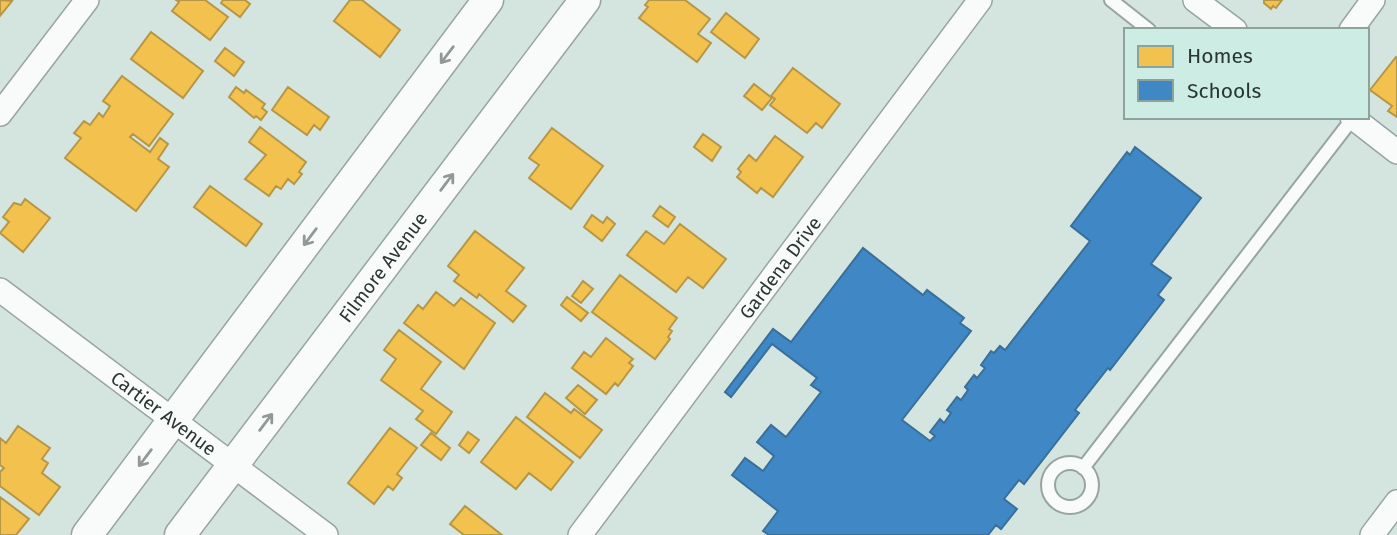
<svg xmlns="http://www.w3.org/2000/svg" width="1397" height="535" viewBox="0 0 1397 535" font-family="'Fira Sans',sans-serif">
	<rect width="100%" height="100%" fill="#d4e5e0"/>
	<path fill="#f2c14e" stroke="#b69746" stroke-width="2" d="M0,0L12,1L0,16Z
		M176,0H205L228,17L210,40L172,11L179,2Z
		M223,0H245L250,4L240,17L221,3Z
		M350,0H362L400,30L380,57L334,21Z
		M649,0H685L710,19L698,34L711,43L697,62L639,18L648,7L645,5Z
		M1264,0H1282L1276,8L1273,6L1271,9L1264,3Z
		M726,13L759,39L745,58L711,32Z
		M151,32L203,71L183,98L131,59Z
		M225,48L244,62L234,76L215,61Z
		M1396,57L1397,58V117L1388,111L1392,106L1370,90Z
		M793,68L840,104L822,128L816,123L807,133L770,105L775,99L771,96Z
		M122,76L173,114L149,146L133,134L130,137L150,152L160,138L168,144L158,159L169,167L136,211L65,158L81,138L74,133L84,121L90,125L99,113L103,117L110,106L103,101Z
		M754,84L772,98L762,110L744,96Z
		M236,87L244,93L246,90L265,104L262,108L267,112L261,120L256,116L254,118L229,97Z
		M288,87L329,117L320,130L314,125L307,135L272,110Z
		M260,127L306,162L299,172L302,174L294,184L288,179L281,189L276,186L269,196L245,179L266,155L249,142Z
		M552,128L603,166L571,209L529,178L539,165L529,158Z
		M703,134L721,147L712,161L694,147Z
		M775,136L803,157L773,197L761,188L757,193L737,177L741,172L738,169L749,155L756,161Z
		M210,186L262,224L246,246L194,207Z
		M25,199L50,218L23,252L0,233L9,222L3,217L14,203L21,205Z
		M660,206L675,217L668,227L653,216Z
		M592,215L603,223L607,217L615,224L602,241L584,227Z
		M680,224L726,259L703,288L688,277L676,292L627,255L646,231L664,244Z
		M475,231L524,268L506,291L526,306L513,322L479,294L477,298L454,281L459,275L448,266Z
		M620,275L677,318L669,329L672,331L668,337L670,339L655,359L592,312Z
		M583,281L593,289L581,303L572,296Z
		M436,292L454,306L461,298L495,323L464,369L404,323L418,305L423,309Z
		M567,297L588,313L581,321L561,305Z
		M399,330L441,362L421,389L452,412L436,434L416,419L423,411L381,380L396,359L384,350Z
		M606,338L633,359L629,363L633,366L618,386L615,383L606,394L572,368L584,352L591,357Z
		M578,385L597,400L585,414L566,398Z
		M545,393L571,413L574,409L602,430L580,458L527,417Z
		M516,417L573,462L551,490L529,473L516,489L481,462Z
		M18,426L50,448L42,459L48,463L42,473L60,487L39,515L0,486V472L4,468L0,465V438L6,443Z
		M390,428L417,448L397,474L402,478L393,490L388,486L374,504L348,483Z
		M468,432L479,440L469,453L459,445Z
		M431,433L450,448L441,460L421,445Z
		M0,497L29,519L16,535H0Z
		M465,506L502,535H464L450,524Z"/>
	<path fill="#3f88c5" stroke="#396f99" stroke-width="2" d="M1135,147L1201,198L1151,264L1171,278L1158,295L1164,300L1110,370L1108,368L1075,410L1079,413L1024,484L1019,480L1004,499L1017,509L1001,529L996,525L988,535H769L763,531L778,511L732,475L745,458L763,471L774,456L757,442L771,425L786,437L821,392L811,385L817,378L772,344L731,397L725,392L773,329L791,342L863,248L923,295L927,290L964,318L960,323L971,331L902,420L930,441L935,436L930,432L940,419L944,423L951,413L947,410L957,397L961,400L968,390L965,387L974,375L977,378L985,368L981,365L991,351L994,353L1000,346L1005,350L1090,241L1071,226L1127,152L1130,155Z"/>
	<g fill="none" stroke-linecap="round" stroke-linejoin="round">
		<defs>
			<path id="service" d="M1111,0L1149,30
				M1048 485a22 22 0 1 1 44 0a22 22 0 1 1-44 0Z
				M1083,468L1353,118"/>
			<g id="minor">
				<path d="M1195,0L1235,30"/>
				<path d="M1351,30L1373,0"/>
				<path d="M0,114L87,0"/>
				<path d="M1352,117L1397,152"/>
				<path id="s1" d="M0,290L326,535"/>
				<path id="s2" d="M580,535L980,0"/>
				<path d="M1372,535L1397,502"/>
			</g>
			<g id="tertiary">
				<path d="M87,535L488,0"/>
				<path id="s3" d="M180,535L585,0"/>
			</g>
		</defs>
		<use href="#service" stroke="#98a4a1" stroke-width="16"/>
		<use href="#minor" stroke="#98a4a1" stroke-width="26"/>
		<use href="#tertiary" stroke="#98a4a1" stroke-width="33"/>
		<use href="#service" stroke="#f9fbfa" stroke-width="12"/>
		<use href="#minor" stroke="#f9fbfa" stroke-width="23"/>
		<use href="#tertiary" stroke="#f9fbfa" stroke-width="30"/>
	</g>
	<defs><path id="oneway-shaft" d="M-6 0H5M1.5-3L5.5 0L1.5 3" fill="none" stroke-width="1.6" stroke-linecap="round" stroke-linejoin="round" transform="scale(1.75)"/></defs>
	<g stroke="#929896">
		<use href="#oneway-shaft" transform="translate(447 55) rotate(127)"/>
		<use href="#oneway-shaft" transform="translate(447 182) rotate(-53)"/>
		<use href="#oneway-shaft" transform="translate(310 237) rotate(127)"/>
		<use href="#oneway-shaft" transform="translate(266 422) rotate(-53)"/>
		<use href="#oneway-shaft" transform="translate(145 458) rotate(127)"/>
	</g>
	<g text-anchor="middle" stroke-width="7" stroke-linejoin="round" paint-order="stroke">
		<g font-size="19" fill="#2a3633" stroke="#cdece3">
			<text dy="7" stroke="none"><textPath href="#s3" startOffset="336">Filmore Avenue</textPath></text>
			<text dy="7" stroke="none"><textPath href="#s2" startOffset="334">Gardena Drive</textPath></text>
			<text dy="7" stroke="none"><textPath href="#s1" startOffset="205">Cartier Avenue</textPath></text>
		</g>
	</g>
	<rect x="1124" y="28" width="245" height="91" fill="#cdece3" stroke="#8ca39d" stroke-width="2"/>
	<rect x="1138" y="46" width="35" height="21" fill="#f2c14e" stroke="#8ca39d" stroke-width="2"/>
	<text x="1187" y="63" font-size="21" fill="#2a3633">Homes</text>
	<rect x="1138" y="80" width="35" height="21" fill="#3f88c5" stroke="#8ca39d" stroke-width="2"/>
	<text x="1187" y="98" font-size="21" fill="#2a3633">Schools</text>
</svg>
